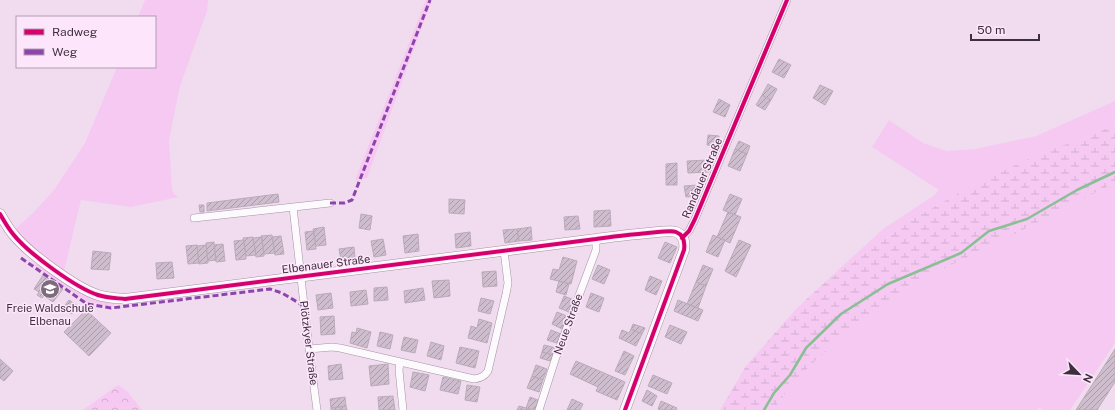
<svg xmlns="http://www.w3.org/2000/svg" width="1115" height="410" viewBox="0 0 1115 410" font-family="'Public Sans',sans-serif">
	<defs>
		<pattern id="forest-crowns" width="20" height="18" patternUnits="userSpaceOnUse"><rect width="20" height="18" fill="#f5c9f2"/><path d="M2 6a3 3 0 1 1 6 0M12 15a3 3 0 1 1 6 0" fill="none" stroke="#d3add0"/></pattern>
		<pattern id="wetland-marsh" width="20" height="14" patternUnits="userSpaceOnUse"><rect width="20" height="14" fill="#f5c9f2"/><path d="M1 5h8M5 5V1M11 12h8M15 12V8" fill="none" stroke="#d3add0"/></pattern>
		<pattern id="building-hatch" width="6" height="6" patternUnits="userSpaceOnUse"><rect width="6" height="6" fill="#cebecd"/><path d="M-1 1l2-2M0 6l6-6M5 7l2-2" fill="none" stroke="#a99ba8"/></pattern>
	</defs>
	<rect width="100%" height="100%" fill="#f1dcef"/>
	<path fill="#f5c9f2" d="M145,0H208L207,11L180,86L169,140L172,189L174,194L179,197L131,207L81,200L64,271L30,246L15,229L32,214L54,190L85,143L117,67H155V17H138Z
		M426,0H432L367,178L355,180Z
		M1115,101V125L973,185L913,219L823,284L883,229L933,196L939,190L872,147L889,120L923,143L947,151L975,149L1036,136Z
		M1115,183V343L1070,410H1043L1039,408L1037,410H773L793,383L817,359L839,340L879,313L906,287L1017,233L1068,206Z
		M29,262L40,265L104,301L115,304L112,307L87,301L66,288Z"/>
	<path fill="url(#forest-crowns)" d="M118,385L127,391L142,410H83Z"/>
	<path fill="url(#wetland-marsh)" d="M1115,125V183L1068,206L1017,233L906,287L879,313L839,340L817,359L793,383L773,410H720L746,366L796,309L823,284L913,219L973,185L1037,155L1084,138Z"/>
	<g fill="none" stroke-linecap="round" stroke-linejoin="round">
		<path stroke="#89bf95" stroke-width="2.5" d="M764,410L774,393L790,375L806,348L841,314L888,284L961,253L989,231L1027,219L1077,190L1115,172"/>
	</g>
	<path fill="url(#building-hatch)" stroke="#bbaab9" d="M779,59L791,65L784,78L772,72Z
		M768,84L777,89L771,100L762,95Z
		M820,85L833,91L825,105L813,98Z
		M762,95L771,100L765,110L756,105Z
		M719,99L730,105L725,117L713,112Z
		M708,135L719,136V146L707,145Z
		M739,141L750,146L747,154L735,149Z
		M735,149L747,154L740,171L728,166Z
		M708,160L709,172L688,173L687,161Z
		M677,163V185H666V164Z
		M697,185L698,196L686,197L684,186Z
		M278,194L279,202L207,211V203Z
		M730,194L742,199L735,215L723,210Z
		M449,199L465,200L464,214L449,213Z
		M199,205H204V212H200Z
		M610,210L611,226L594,227V211Z
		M728,212L741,217L730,243L717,237Z
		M361,214L372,216L370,230L359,228Z
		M578,216L580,229L565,230L564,217Z
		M324,227L326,245L316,246L313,229Z
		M531,227L532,240L519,241L517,229Z
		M517,229L519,241L505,243L503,230Z
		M314,231L316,249L307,250L305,232Z
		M470,232L471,246L456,248L455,234Z
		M418,234L419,251L405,253L403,236Z
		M272,235L275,253L264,254L261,236Z
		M713,235L725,240L718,257L706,252Z
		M281,236L284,254L275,255L272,237Z
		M253,237L256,255L246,256L243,238Z
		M262,237L264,256L256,257L253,238Z
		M383,239L386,255L374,257L371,241Z
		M244,240L246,259L236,260L234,241Z
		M739,240L751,245L736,277L725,271Z
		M214,242L216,260L208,261L206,243Z
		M665,242L677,247L670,263L658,258Z
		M223,244L225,261L216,262L214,245Z
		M197,245L199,263L188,264L186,246Z
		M206,245L208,263L199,264L197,246Z
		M354,247L355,259L341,260L339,249Z
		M93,251L111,253L109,270L91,269Z
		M563,257L577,261L571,284L550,279L553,269L559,270Z
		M172,262L174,278L157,279L156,263Z
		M598,265L610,270L604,284L592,279Z
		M703,265L713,269L706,286L696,282Z
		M496,271L497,286L483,287L482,272Z
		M43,275L63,289L53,302L44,296L42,298L37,295L39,292L34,289Z
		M650,276L662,281L656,295L645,290Z
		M449,280L450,296L434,298L432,281Z
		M559,281L569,284L566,295L556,292Z
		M696,282L706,286L698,308L687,304Z
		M387,287L388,300L374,301V288Z
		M423,288L425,300L405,303L404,291Z
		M366,290L368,304L351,306L350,292Z
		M331,293L333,308L318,310L316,295Z
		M591,293L604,298L599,312L586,307Z
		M564,296L574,300L569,312L559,308Z
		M481,298L494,301L490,314L478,311Z
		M69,300L78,306L72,314L63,308Z
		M678,300L703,310L698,321L674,311Z
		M86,310L111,333L89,356L64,332Z
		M557,312L567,316L562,329L552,324Z
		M334,316L335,334L321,335L320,317Z
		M479,319L492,323L487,343L468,338L471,326L477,328Z
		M633,324L645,328L642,334L631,329Z
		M670,325L687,332L681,344L665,337Z
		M357,328L371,332L367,348L350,343L352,332L356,333Z
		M631,329L642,334L636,346L619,338L622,330L629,333Z
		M551,330L561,334L557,343L547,340Z
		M380,332L393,335L390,349L377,346Z
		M404,337L418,340L415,353L401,350Z
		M431,342L444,346L441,360L427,356Z
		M544,345L556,348L553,355L542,352Z
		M460,347L479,351L475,368L456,363Z
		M1115,349V382L1097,410H1076Z
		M624,351L634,356L625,375L615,371Z
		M542,352L553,355L550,361L540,358Z
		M0,359L13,371L4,381L0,378Z
		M576,361L625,382L617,400L596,391L598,387L570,374Z
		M341,364L343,379L329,380L328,366Z
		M388,364L389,384L371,386L369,366Z
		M536,365L547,369L543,380L532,376Z
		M413,372L429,375L425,391L410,387Z
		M653,375L672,383L667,394L648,386Z
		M532,376L543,380L539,392L527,388Z
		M443,377L461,381L458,394L440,390Z
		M467,385L480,387L477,402L465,400Z
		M647,390L657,396L652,406L642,401Z
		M393,396L395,410H379L378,397Z
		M345,397L346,406L331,408L330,399Z
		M530,397L538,400L535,410L526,408Z
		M572,399L583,404L580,410H567Z
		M661,401L677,408L676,410H661L658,409Z
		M346,406L347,410H331V408Z
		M519,406L526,408L531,410H517Z"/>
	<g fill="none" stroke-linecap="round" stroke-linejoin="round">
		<defs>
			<path id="street" d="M293,207L309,349L317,410
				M194,218L330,203
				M682,238L689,231L695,219L787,0
				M309,349L332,347L340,348L474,379C480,378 484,377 488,371L506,294L508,283L504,251
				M400,362L399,370L403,410
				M539,410L556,357L596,250V239"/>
			<path id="secondary" d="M0,214C4,221 8,228 13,234C28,253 76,288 98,295C107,298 116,298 125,299L596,239C616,236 637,234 658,232C664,232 671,230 676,232C684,235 685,243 684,250L625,410"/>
		</defs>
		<use href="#street" stroke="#a393a2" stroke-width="8"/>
		<use href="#secondary" stroke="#a393a2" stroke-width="11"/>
		<use href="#street" stroke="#fdfafd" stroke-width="7"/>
		<use href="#secondary" stroke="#fdfafd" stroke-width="10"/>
		<path stroke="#8e44ad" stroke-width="3" stroke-dasharray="6 3" stroke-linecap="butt" d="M330,203H344L352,200L430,0
			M21,258L87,304L111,308L270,289L282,293L304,306"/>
		<defs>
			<path id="cycleway" d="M0,214C4,221 8,228 13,234C28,253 76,288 98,295C107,298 116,298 125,299L596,239C616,236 637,234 658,232C664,232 671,230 676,232C684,235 685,243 684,250L625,410
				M682,238L689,231L695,219L787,0"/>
		</defs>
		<use href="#cycleway" stroke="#fde6fb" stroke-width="6"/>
		<use href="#cycleway" stroke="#d6006c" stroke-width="4"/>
	</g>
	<defs>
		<symbol id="school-disc" viewBox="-11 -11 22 22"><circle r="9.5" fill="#7d6c7b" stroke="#fde6fb"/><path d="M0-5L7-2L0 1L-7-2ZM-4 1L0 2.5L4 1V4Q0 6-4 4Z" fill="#fff"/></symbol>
	</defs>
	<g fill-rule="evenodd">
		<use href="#school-disc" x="39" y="278" width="22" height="22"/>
	</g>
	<g text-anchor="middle" stroke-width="3" stroke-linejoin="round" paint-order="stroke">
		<g font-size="11" fill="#3e2f3d" stroke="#fde6fb">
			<text transform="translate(702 178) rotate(-67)" y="4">Randauer Straße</text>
			<text transform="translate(326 264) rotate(-7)" y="4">Elbenauer Straße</text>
			<text transform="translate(568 324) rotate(-70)" y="4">Neue Straße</text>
			<text transform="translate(309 343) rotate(83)" y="4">Plötzkyer Straße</text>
		</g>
		<g font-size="11" fill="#3e2f3d" stroke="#fde6fb">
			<text x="50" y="312">Freie Waldschule<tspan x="50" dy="13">Elbenau</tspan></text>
		</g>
	</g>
	<rect x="16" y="16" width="140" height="52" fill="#fde6fb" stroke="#b19daf"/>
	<rect x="24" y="29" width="20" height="6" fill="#d6006c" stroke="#b19daf"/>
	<text x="52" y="36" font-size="12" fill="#3e2f3d">Radweg</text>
	<rect x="24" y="49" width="20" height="6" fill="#8e44ad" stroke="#b19daf"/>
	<text x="52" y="56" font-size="12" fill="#3e2f3d">Weg</text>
	<g transform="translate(1079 374) rotate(115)" stroke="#fde6fb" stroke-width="3" paint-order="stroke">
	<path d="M0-3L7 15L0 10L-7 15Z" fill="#3e2f3d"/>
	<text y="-6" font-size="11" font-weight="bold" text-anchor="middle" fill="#3e2f3d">N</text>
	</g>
	<path d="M971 34v6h68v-6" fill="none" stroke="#3e2f3d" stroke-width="2"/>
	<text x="977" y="34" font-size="12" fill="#3e2f3d" stroke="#fde6fb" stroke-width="3" paint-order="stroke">50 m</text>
</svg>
